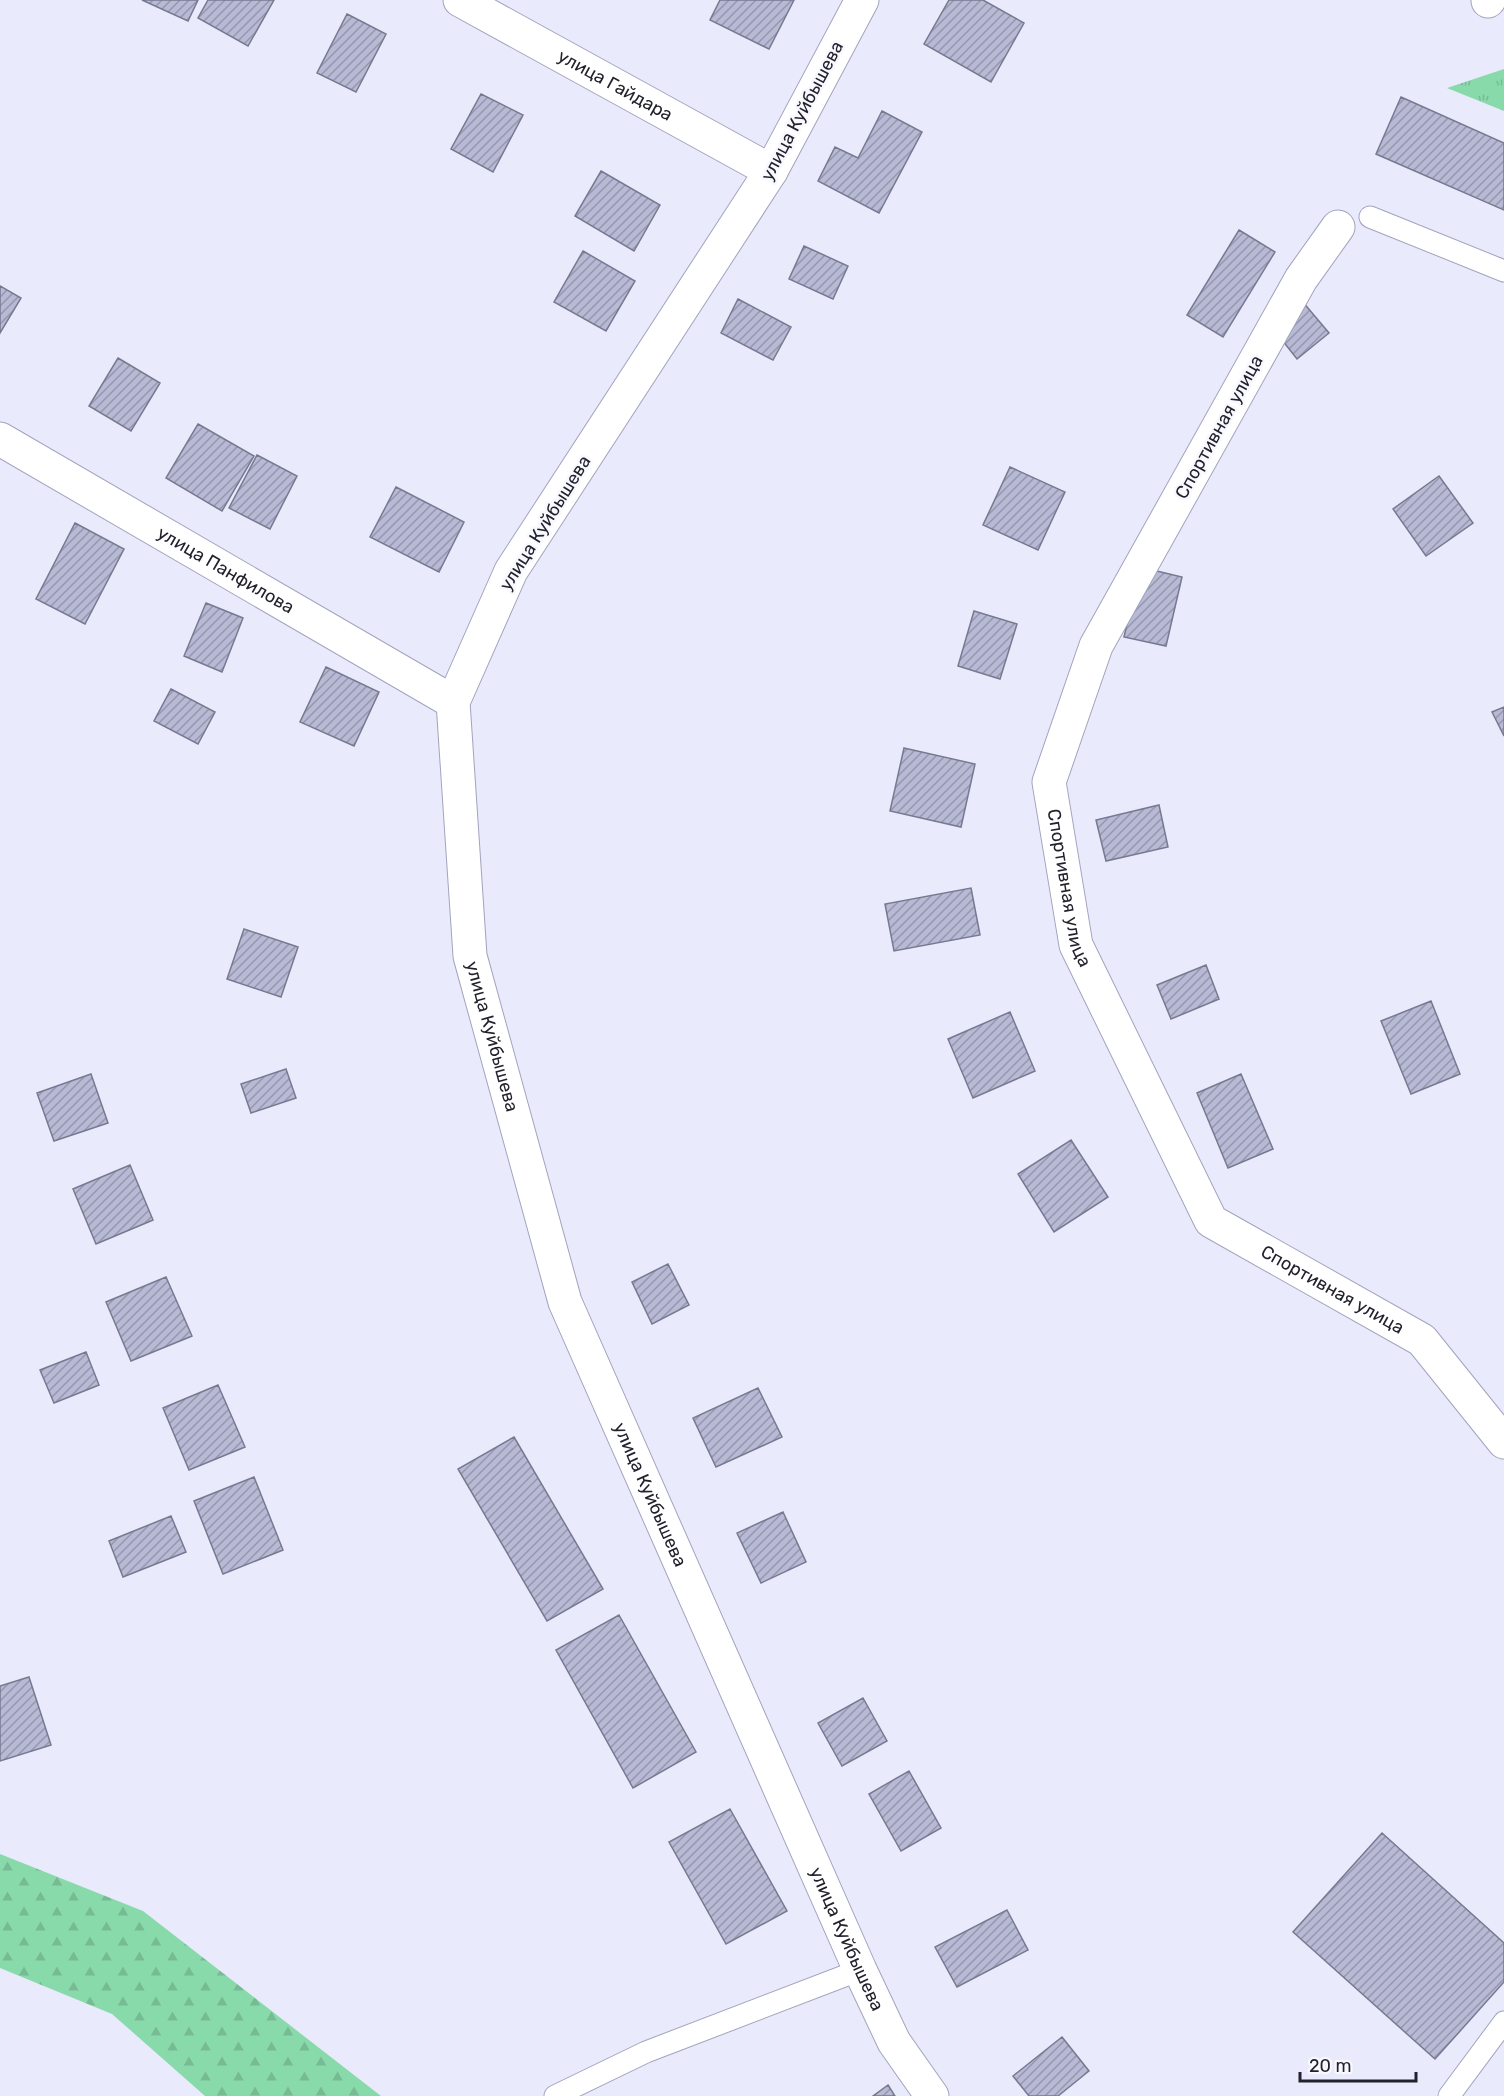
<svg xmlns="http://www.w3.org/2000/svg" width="1504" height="2096" viewBox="0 0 1504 2096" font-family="Rubik,sans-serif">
	<defs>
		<pattern id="grass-tufts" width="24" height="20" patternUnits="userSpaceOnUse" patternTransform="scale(1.5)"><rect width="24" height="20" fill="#89daab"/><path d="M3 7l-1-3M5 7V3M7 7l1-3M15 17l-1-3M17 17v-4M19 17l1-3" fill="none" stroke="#76bb93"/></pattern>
		<pattern id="forest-firs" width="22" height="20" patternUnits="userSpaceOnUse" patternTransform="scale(1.5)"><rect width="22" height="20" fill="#89daab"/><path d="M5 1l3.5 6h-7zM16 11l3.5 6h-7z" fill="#76bb93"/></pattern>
		<pattern id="building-hatch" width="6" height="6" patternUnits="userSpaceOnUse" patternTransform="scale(1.5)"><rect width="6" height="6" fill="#b8bad5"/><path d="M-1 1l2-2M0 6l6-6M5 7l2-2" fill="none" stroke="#9597ad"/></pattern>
	</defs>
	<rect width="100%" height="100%" fill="#e9eafb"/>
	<path fill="url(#grass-tufts)" d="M1504,69V111L1447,88Z"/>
	<path fill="url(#forest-firs)" d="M0,1854L143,1911L381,2096H205L112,2014L0,1968Z"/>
	<path fill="url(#building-hatch)" stroke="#777991" stroke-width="1.5" d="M142,0H198L188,21Z
		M208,0H274L248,46L198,18Z
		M720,0H794L769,49L710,20Z
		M949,0H983L1024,23L991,82L924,44Z
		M347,14L386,34L356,92L317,73Z
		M481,94L523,115L493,172L451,149Z
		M1401,97L1504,143V210L1376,154Z
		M882,111L922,132L879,213L818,181L835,147L858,158Z
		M601,171L660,205L634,251L575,216Z
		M1239,230L1275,252L1223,337L1187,315Z
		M804,246L848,266L833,299L789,279Z
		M583,251L635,281L606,331L554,302Z
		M0,286L21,298L0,333Z
		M738,299L791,327L773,360L721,333Z
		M1302,301L1329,333L1297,359L1271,326Z
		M118,358L160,383L131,431L89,406Z
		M198,424L254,456L222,511L166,478Z
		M257,455L297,476L270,529L229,508Z
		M1010,467L1065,492L1038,550L983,525Z
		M1439,476L1473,523L1426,556L1393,509Z
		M396,487L464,522L439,572L370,537Z
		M75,523L124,549L85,624L36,599Z
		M1140,567L1182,577L1166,646L1124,637Z
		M206,603L243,618L222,672L184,656Z
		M974,611L1017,624L1000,679L958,666Z
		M326,667L379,692L354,746L300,722Z
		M171,689L215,712L198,744L154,721Z
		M1504,707V736L1492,712Z
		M904,748L975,764L961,827L890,811Z
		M1159,805L1168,847L1106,861L1096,820Z
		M971,888L980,935L894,951L885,904Z
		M244,929L298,947L281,997L227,979Z
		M1206,965L1219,999L1171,1019L1157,985Z
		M1431,1001L1460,1074L1411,1094L1381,1021Z
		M1010,1012L1035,1071L973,1098L948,1039Z
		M286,1069L296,1098L251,1113L241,1084Z
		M91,1074L108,1123L54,1141L37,1093Z
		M1241,1074L1273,1149L1228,1168L1197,1093Z
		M1071,1140L1108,1197L1054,1232L1018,1174Z
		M130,1165L153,1220L96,1244L73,1189Z
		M668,1264L689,1305L652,1324L632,1282Z
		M166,1277L192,1336L131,1361L106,1302Z
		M86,1352L99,1385L54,1403L40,1370Z
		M218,1385L245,1447L189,1470L163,1408Z
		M758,1388L782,1437L716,1467L693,1418Z
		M514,1437L603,1589L547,1621L458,1469Z
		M254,1477L283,1550L223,1574L194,1501Z
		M783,1512L806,1562L761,1583L737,1533Z
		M171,1516L186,1552L123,1577L109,1541Z
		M619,1615L696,1752L633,1788L556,1650Z
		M29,1677L51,1745L0,1761V1686Z
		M863,1698L887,1741L842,1766L818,1723Z
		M909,1771L941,1828L901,1851L869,1794Z
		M730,1809L787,1911L726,1944L669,1842Z
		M1382,1833L1504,1943V1982L1435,2059L1293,1932Z
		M1007,1910L1028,1950L957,1987L935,1947Z
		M1062,2037L1089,2071L1058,2096H1029L1013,2076Z
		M888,2085L895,2096H873Z"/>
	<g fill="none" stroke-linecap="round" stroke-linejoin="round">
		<defs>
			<path id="lane" d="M1370,217L1504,271
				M555,2096L646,2052L860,1970
				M1449,2096L1504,2022"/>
			<g id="street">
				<path id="s1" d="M460,0L771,171"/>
				<path id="s2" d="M862,0L771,171L511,571L453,702L470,956L565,1302L860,1970L894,2042L932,2096"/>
				<path d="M1488,1L1489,0"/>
				<path id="s3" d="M1338,227L1301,279L1096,646L1049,782L1076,945L1211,1221L1422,1340L1504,1442"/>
				<path id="s4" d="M0,439L453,702"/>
			</g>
		</defs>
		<use href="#lane" stroke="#a2a4be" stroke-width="23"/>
		<use href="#street" stroke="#a2a4be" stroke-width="35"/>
		<use href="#lane" stroke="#fff" stroke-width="21"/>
		<use href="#street" stroke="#fff" stroke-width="33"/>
	</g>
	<g text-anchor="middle" stroke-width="5" stroke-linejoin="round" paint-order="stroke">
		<g font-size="18" fill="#21222c" stroke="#f8f8fe">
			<text dy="6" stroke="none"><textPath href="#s1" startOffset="177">улица Гайдара</textPath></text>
			<text transform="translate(802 111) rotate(-62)" y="6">улица Куйбышева</text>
			<text transform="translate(1219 427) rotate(-61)" y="6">Спортивная улица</text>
			<text transform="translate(545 523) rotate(-58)" y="6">улица Куйбышева</text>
			<text dy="6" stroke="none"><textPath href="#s4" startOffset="261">улица Панфилова</textPath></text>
			<text dy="6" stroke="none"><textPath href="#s3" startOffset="736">Спортивная улица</textPath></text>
			<text dy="6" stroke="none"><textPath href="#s2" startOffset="1152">улица Куйбышева</textPath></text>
			<text dy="6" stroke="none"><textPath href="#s3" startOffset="1240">Спортивная улица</textPath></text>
			<text dy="6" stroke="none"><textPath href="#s2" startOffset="1638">улица Куйбышева</textPath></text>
			<text dy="6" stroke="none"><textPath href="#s2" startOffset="2124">улица Куйбышева</textPath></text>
		</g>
	</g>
	<path d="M1300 2072v9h116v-9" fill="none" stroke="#21222c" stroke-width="3"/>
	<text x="1309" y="2072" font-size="18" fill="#21222c" stroke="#f8f8fe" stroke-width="4.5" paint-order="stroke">20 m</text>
</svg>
